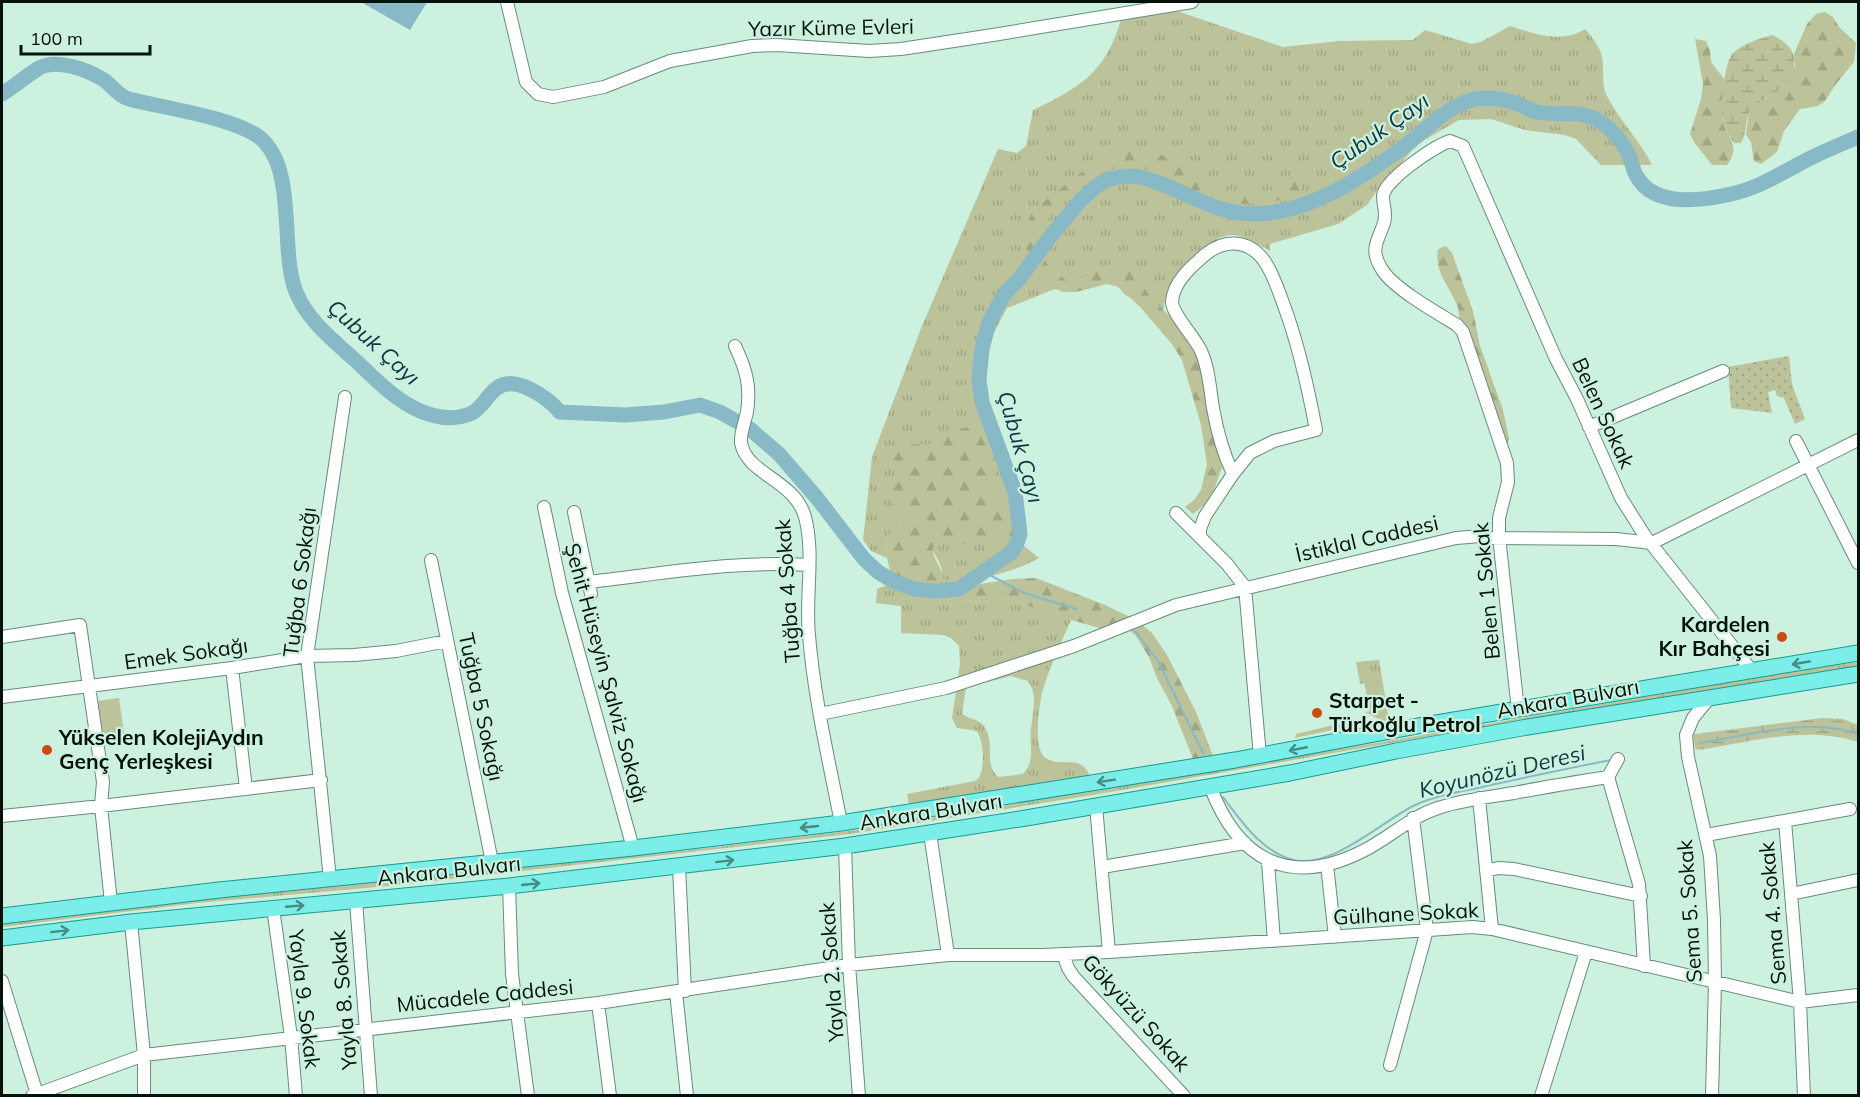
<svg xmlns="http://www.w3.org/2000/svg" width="1860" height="1097" viewBox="0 0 1860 1097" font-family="Mulish,sans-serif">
	<defs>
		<pattern id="grass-tufts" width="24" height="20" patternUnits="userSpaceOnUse" patternTransform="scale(1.5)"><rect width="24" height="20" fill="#bcc29a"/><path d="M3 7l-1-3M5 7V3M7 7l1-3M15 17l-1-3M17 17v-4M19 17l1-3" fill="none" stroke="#a0a684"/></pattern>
		<pattern id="forest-firs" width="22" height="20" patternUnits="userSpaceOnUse" patternTransform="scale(1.5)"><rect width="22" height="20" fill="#bcc29a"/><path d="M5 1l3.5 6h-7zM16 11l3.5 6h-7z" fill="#a0a684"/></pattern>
		<pattern id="wetland-marsh" width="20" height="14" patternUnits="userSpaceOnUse" patternTransform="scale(1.5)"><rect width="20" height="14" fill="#bcc29a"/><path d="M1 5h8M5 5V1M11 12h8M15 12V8" fill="none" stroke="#a0a684"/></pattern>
		<pattern id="garden-dots" width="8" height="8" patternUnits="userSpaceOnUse" patternTransform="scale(1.5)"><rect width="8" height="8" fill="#bcc29a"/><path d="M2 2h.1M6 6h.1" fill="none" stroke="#a0a684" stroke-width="1.8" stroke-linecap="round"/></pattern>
	</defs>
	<rect width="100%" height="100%" fill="#ccf1df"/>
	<path fill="url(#grass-tufts)" fill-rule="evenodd" d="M1171,9L1283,47L1339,41L1413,40L1425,30L1472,44L1481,42L1510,26C1535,34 1562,44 1585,29C1592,37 1600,47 1602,57C1605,72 1600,84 1608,98C1621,122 1640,141 1652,165H1601L1576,139L1565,135L1525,130L1491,119L1459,120L1416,145L1400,165L1385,179L1367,205L1338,224L1270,244V251C1259,245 1245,235 1232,235C1211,235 1177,268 1169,287C1166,294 1165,302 1163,309C1152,305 1137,302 1127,296C1121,292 1120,286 1112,284C1092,281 1078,297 1055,289L1007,308L988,344L985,398L1021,501L1025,522L1024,546L1039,558C1010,574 981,578 950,584L943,578C942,553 919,536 903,519L899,528L886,537L887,558L871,551L863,540L872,457L922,326L998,149L1017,153L1026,146L1033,110C1080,88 1107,71 1121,19Z
		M893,583L909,592L924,597L975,602L1005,598L1071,620C1061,643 1049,668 1042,693C1039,707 1032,752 1047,759C1064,768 1080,753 1090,776L909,805L907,794L975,781L979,778C985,766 984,743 977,731L957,728L952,718L960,664L959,646L951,638L944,635L901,633V606L876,603L877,589ZM1011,676L1028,681C1038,695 1033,711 1031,728C1029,745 1036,760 1023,774L999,777C982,766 997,741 983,725C977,718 968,719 962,714L966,687L980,681L988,682Z
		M1379,660L1389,720L1382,721L1365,712L1370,711L1364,683L1360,684L1356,662Z
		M1858,662V666L1500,724L1099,794L850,834L389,886L197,903L2,927V923L104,909L682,851L856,830L1115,788L1801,670Z
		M1350,721L1356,725L1295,738L1296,734Z"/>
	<path fill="url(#forest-firs)" d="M1825,12L1833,17L1839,27L1856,43L1854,62L1836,84L1825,101L1818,106L1800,109L1784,131L1777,152L1761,164L1754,161L1751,142L1746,135L1749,110L1756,102L1766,99L1784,85L1795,67L1794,54L1807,24L1816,14Z
		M1695,39L1706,41L1710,50L1711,62L1725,80C1724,91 1721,103 1722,114C1722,137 1744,142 1727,165H1712L1694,142L1690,134L1701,99L1703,84Z
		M1125,149L1149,151L1162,155L1206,184L1229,192L1273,190L1302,174L1301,196C1271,202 1242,209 1211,199C1182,190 1158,167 1127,166C1100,165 1033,218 1038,247C1041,261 1059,277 1071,283L1097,271L1106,269L1125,270L1133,273L1150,296L1186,333L1200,362L1222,467L1214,490L1204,505L1193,514L1185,507L1194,500L1201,490L1207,464L1201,425L1182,360L1172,344L1140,307L1119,287L1107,284L1076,292H1063L1056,289L1031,262L1024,243V230L1033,210L1087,168Z
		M1446,246L1452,253L1473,311L1480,346L1503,410L1509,438L1507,445L1460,322C1459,316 1459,308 1456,303C1448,284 1434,271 1438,249Z
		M978,422C991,425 1002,446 1007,458C1004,468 996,470 992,478C985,496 1009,497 1019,495L1021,501L1012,513L1017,532L1012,538L961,544L936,536C935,540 933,546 933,551C934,561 942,567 943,578L950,584L973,585L1013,579L1036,578L1105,605L1136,620L1152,633L1167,655L1196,712L1213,756L1193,759L1172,706L1157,678L1149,657L1136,636L1128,629H1103L1057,616L1005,598L975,602L924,597L909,592L893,583L887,558L886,537L899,528L903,518L897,508L881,492L882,485L898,476L899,469C892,463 889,459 892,450L899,445L929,444L939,440L943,433L950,429L965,428Z"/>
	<path fill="url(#wetland-marsh)" d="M1772,35C1781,39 1793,47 1794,58C1797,76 1782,89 1767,98C1762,101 1756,102 1752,107C1744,117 1748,132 1741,143H1734C1730,137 1725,130 1723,122C1720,110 1724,61 1733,53C1744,43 1759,39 1772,35Z
		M1822,718L1843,719L1858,725V742C1807,725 1750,742 1698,750L1695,748L1693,735L1695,734Z"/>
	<path fill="url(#garden-dots)" d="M1789,356L1792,384L1805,419L1795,424L1784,398L1777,396L1775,390L1768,392L1772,413L1731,408L1728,367Z"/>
	<path fill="#bcc29a" d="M119,698L125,741L104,744L98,701Z"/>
	<path fill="#87b9c6" d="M361,2H427L410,30Z"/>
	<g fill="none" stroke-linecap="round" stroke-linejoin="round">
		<path stroke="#87b9c6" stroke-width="2" d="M984,572L1024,593L1076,609
			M1135,631L1158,661L1203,753
			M1700,743C1748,735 1812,717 1858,734
			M1223,797C1242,822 1261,851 1293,860C1329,870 1381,823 1411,807C1434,795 1462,792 1486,786C1528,777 1569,768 1611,760"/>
		<path stroke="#87b9c6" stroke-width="15" d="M2,94C15,86 26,76 39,68C57,58 88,70 104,80C112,86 120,97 129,99C163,108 232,117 259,137C298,167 279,250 296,292C308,321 333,340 355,360C368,372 381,386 395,396C416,412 446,425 472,413C482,408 488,394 497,388C515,374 548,398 560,412L625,415L664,412L700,405L720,412L750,429L779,454L817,498L864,559L878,572L895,582L914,589L936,591L959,589L1012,552L1017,543L1020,534L1015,492L982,402L979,380L982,349L989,322L1005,293L1020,278L1050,237L1081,200L1094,188L1106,180L1120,177L1135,176C1177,184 1211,215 1255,214C1310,213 1363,177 1405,146C1430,127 1452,99 1485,98C1497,98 1509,100 1520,105C1526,107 1531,111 1537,112C1562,117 1584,107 1606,126C1616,134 1625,145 1630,158C1632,163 1633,170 1636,175C1653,208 1701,201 1731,194C1756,189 1778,175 1801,163C1819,153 1839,145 1858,137"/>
		<defs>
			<path id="minor" d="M507,2L526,82L538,94L553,97L604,87L670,61L752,46L777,45L869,51L901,49L993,35L1192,2
				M735,346C746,369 751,386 747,412C745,422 740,433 741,443C747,475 795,480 805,517C815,555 805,596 809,635C814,698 829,761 841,823
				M1589,427L1723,371
				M1796,441L1858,563
				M1233,474C1223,453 1217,431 1213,408C1210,390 1209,368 1201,351C1195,337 1171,313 1172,301C1174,281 1192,266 1206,254C1226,238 1250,240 1265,262C1273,274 1278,289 1283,303C1299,345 1308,387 1316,430L1274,441L1250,453L1233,474L1205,516L1200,529V537L1227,564L1245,587L1260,756
				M544,507L562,593L633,848
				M574,512L591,594
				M1176,513L1200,537
				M431,560L492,862
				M588,582C660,574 737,560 809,565
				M2,637L80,625L103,782L101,806L111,903
				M232,668L246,789
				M2,697L232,668L307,656L354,655L396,651L447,641
				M1710,697L1693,718L1686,735L1688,757L1710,856L1714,920L1715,982L1712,1096
				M1518,710L1499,537V518L1508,482L1507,463L1463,332L1457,325C1437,313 1395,289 1383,271C1369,250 1377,243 1384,223C1387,212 1383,206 1383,196C1384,180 1435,146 1450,141L1463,146L1556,359L1577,399L1621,498L1645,536L1752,671
				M820,714L946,688L1074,646L1176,605L1456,538L1481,536L1489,538L1616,539L1652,543L1858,440
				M1618,759L1608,777L1639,884L1644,966
				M1210,786C1238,861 1290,888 1363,851C1389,838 1410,817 1438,808C1462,800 1488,797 1514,793C1545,787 1576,782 1608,777
				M1479,798L1492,929
				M1096,806L1109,952
				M2,816L101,806L321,780
				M1785,821L1800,1002L1804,1096
				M930,833L948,955
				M1706,835L1850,809
				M845,846L849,965L859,1096
				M1268,862L1274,941
				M1327,865L1335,937
				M679,867L685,991
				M1102,867L1245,843
				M1486,871L1498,868L1514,869L1641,896
				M330,879L307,656L345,397
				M509,886L512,974L528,1096
				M1791,894L1858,880
				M356,901L371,1096
				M273,908L291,1037L296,1096
				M131,922L144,1055V1096
				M1063,954L1068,968L1073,976L1184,1096
				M2,981L37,1094
				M676,992L687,1096
				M598,1003L610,1096
				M1390,1065L1427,930L1413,818
				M32,1096L144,1055L598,1003L849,965L948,955H1043L1109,952L1472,927L1492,929L1800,1002L1858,995
				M1541,1096L1586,952"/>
			<path id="major" d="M2,916L219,890L633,848L841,823L1235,760L1423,725L1858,653
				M2,938L131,922L509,886L845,846L1026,818L1290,773L1396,751L1522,728L1858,674"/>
		</defs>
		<use href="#minor" stroke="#688b7b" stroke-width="14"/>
		<use href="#major" stroke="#189a92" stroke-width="17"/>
		<use href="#minor" stroke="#fff" stroke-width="12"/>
		<use href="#major" stroke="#7beee9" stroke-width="15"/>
	</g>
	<defs><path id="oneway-shaft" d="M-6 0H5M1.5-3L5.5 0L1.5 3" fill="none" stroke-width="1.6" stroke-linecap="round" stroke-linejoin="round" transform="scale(1.5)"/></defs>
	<g stroke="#468b86">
		<use href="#oneway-shaft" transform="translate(1801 663) rotate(170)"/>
		<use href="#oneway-shaft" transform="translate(1298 749) rotate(169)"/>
		<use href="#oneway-shaft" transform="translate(1106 781) rotate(171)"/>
		<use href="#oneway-shaft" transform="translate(809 827) rotate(174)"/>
		<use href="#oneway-shaft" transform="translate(725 861) rotate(-7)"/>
		<use href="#oneway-shaft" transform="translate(531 884) rotate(-6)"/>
		<use href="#oneway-shaft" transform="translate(295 906) rotate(-5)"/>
		<use href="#oneway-shaft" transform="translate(60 931) rotate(-7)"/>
	</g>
	<g fill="#cf4912" stroke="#ccf1df" stroke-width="2">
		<circle cx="1782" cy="637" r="6"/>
		<circle cx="1317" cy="713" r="6"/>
		<circle cx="47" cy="750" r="6"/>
	</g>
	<g text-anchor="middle" stroke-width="4.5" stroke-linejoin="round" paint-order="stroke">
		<g font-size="21" fill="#05120c" stroke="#ccf1df">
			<text transform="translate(831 28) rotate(-1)" y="7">Yazır Küme Evleri</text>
			<text transform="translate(1603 413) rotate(65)" y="7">Belen Sokak</text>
			<text transform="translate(1367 539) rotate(-13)" y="7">İstiklal Caddesi</text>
			<text transform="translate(300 582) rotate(-83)" y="7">Tuğba 6 Sokağı</text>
			<text transform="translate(788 591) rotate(-94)" y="7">Tuğba 4 Sokak</text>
			<text transform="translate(1487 591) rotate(-95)" y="7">Belen 1 Sokak</text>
			<text transform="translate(186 654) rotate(-8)" y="7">Emek Sokağı</text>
			<text transform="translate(606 673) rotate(75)" y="7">Şehit Hüseyin Şalviz Sokağı</text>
			<text transform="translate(1568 699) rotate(-10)" y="7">Ankara Bulvarı</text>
			<text transform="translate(481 707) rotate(78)" y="7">Tuğba 5 Sokağı</text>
			<text transform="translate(931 812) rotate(-9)" y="7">Ankara Bulvarı</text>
			<text transform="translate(449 871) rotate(-6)" y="7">Ankara Bulvarı</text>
			<text transform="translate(1690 911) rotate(-94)" y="7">Sema 5. Sokak</text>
			<text transform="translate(1773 913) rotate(-95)" y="7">Sema 4. Sokak</text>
			<text transform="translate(1406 914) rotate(-3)" y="7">Gülhane Sokak</text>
			<text transform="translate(832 972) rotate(-94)" y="7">Yayla 2. Sokak</text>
			<text transform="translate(485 996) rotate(-6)" y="7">Mücadele Caddesi</text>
			<text transform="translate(304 999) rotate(83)" y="7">Yayla 9. Sokak</text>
			<text transform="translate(344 1000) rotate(-95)" y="7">Yayla 8. Sokak</text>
			<text transform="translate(1136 1013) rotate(48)" y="7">Gökyüzü Sokak</text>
		</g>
		<g font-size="21" font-weight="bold" fill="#05120c" stroke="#ccf1df" text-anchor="start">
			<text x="1770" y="632" text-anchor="end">Kardelen<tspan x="1770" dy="24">Kır Bahçesi</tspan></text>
			<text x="1329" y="708">Starpet -<tspan x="1329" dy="24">Türkoğlu Petrol</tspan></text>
			<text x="59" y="745">Yükselen KolejiAydın<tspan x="59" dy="24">Genç Yerleşkesi</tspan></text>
		</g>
		<g font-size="22" font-style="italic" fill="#093943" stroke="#ccf1df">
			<text transform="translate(1379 131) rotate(-35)" y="8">Çubuk Çayı</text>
			<text transform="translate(374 342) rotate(42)" y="8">Çubuk Çayı</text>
			<text transform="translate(1021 447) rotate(74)" y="8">Çubuk Çayı</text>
			<text transform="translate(1502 771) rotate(-13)" y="8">Koyunözü Deresi</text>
		</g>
	</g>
	<rect width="1860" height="1097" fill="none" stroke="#05120c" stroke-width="6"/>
	<path d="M21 45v9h129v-9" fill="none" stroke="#05120c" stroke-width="3"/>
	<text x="30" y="45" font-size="18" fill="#05120c" stroke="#ccf1df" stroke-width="4.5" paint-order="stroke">100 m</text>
</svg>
